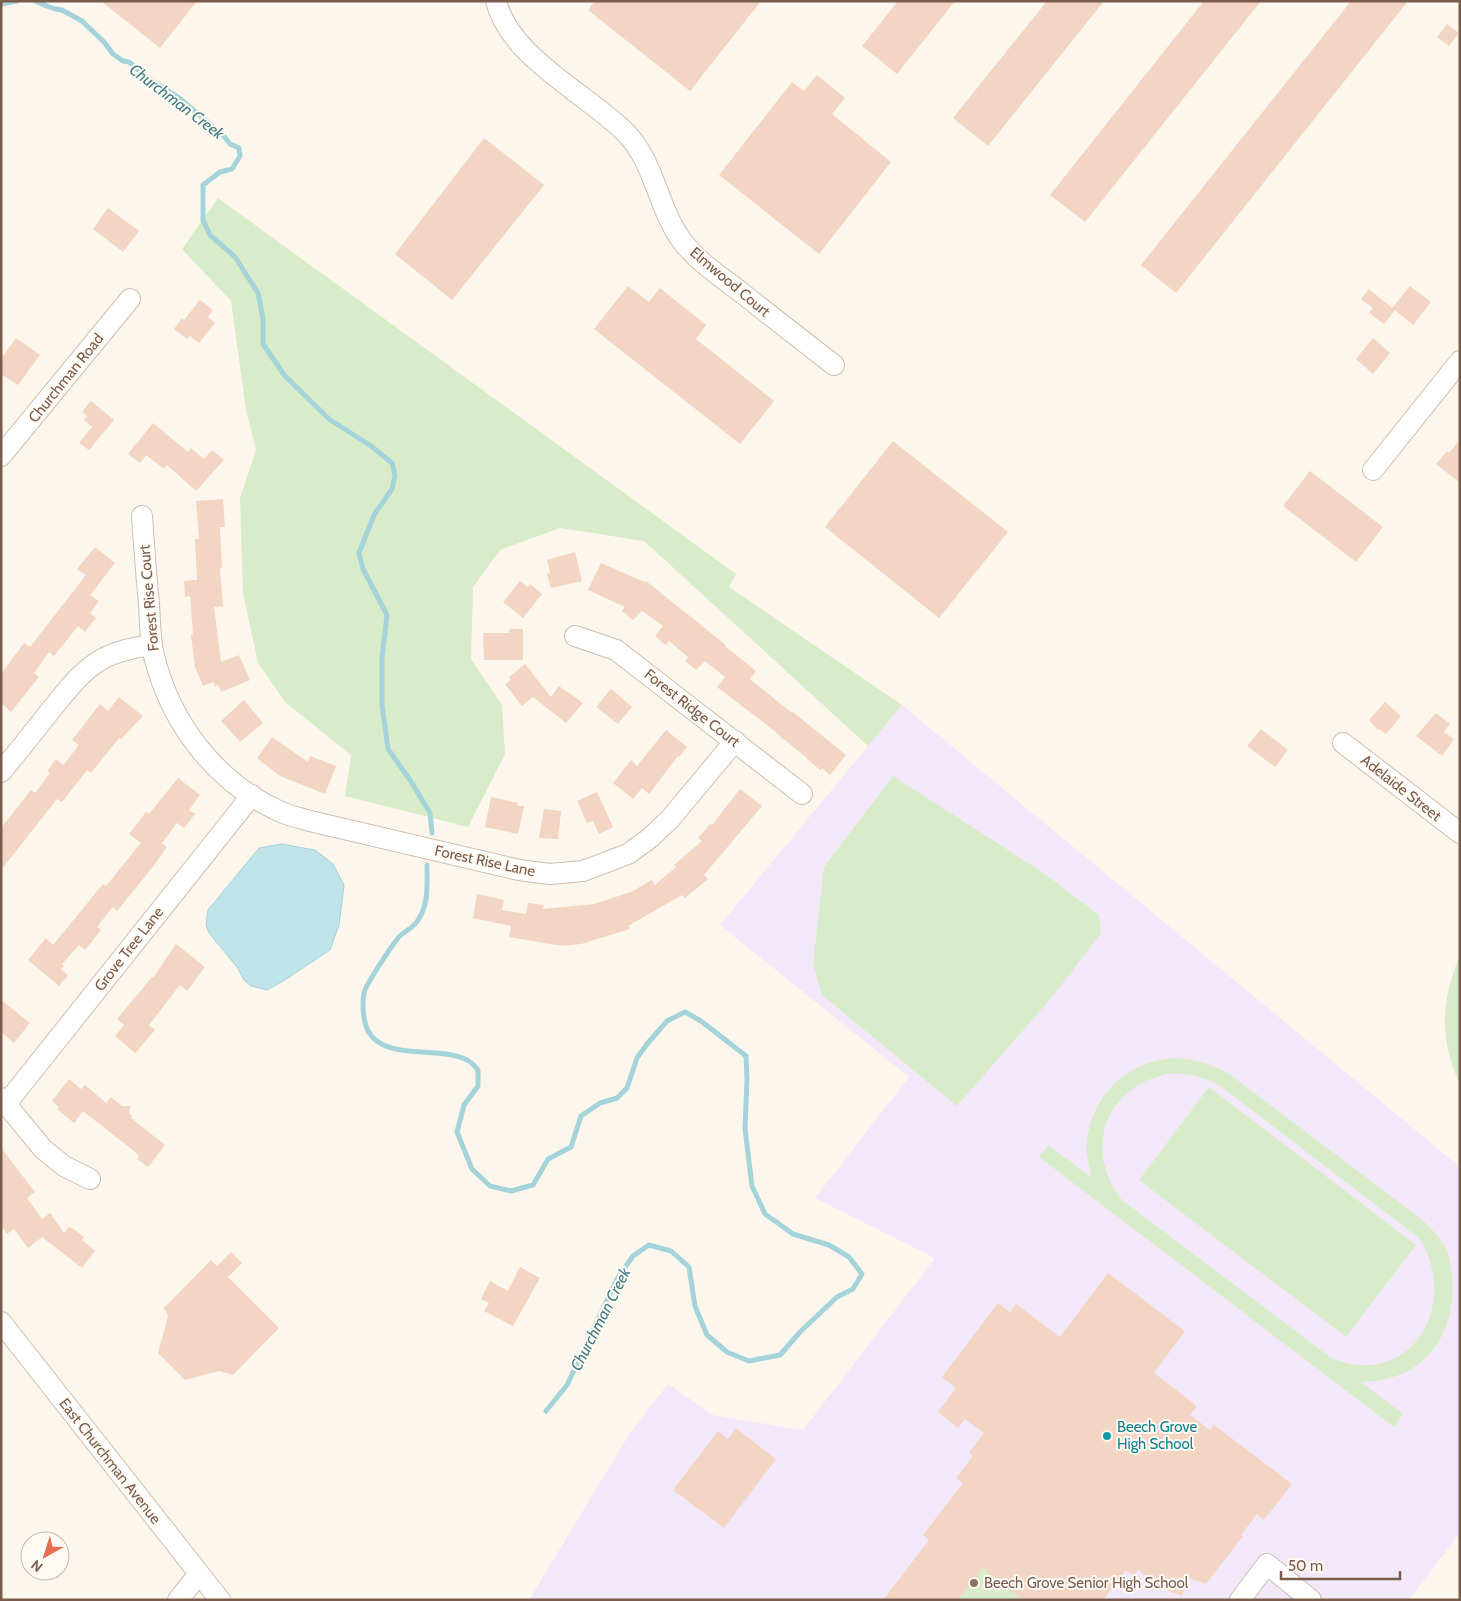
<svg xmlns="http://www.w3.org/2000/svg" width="1461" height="1601" viewBox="0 0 1461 1601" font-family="Cabin,sans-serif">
	<rect width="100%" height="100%" fill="#fdf6ec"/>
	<path fill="#f3e8fa" d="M902,705L1460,1167V1533L1409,1600H529L630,1433L668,1384L713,1415L803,1430L935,1258L815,1198L909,1077L720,925Z"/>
	<path fill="#d8ecc9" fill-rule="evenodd" d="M218,198L736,574L729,587L902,705L868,746L644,541L560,528L500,550L473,587L471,659L502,705L505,754L468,827L345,796L351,755L285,702L258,663L243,593L240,498L256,450L246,410L231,301L182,249Z
		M893,776L1042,872L1099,915L1101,933L1053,996L957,1106L822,995L813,964L824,867Z
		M1460,955V1084C1439,1040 1441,1000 1460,955Z
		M1173,1058C1196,1059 1213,1064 1232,1076L1420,1218C1430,1227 1440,1237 1447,1250C1461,1294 1450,1350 1406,1372C1391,1379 1376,1381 1361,1382L1403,1414L1394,1427L1039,1157L1048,1145L1091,1177C1090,1170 1088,1162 1087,1154C1084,1117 1108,1079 1143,1065C1153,1061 1163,1059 1173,1058ZM1173,1073C1192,1074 1207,1078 1223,1088L1419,1238C1461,1303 1412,1391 1331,1358L1122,1200C1081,1147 1107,1083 1173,1073Z
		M1209,1087L1416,1245L1346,1337L1139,1180Z
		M982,1568L1023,1600H958Z"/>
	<path fill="#bfe3e8" stroke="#a5d3da" d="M281,844L315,850L333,864L344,885L339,925L330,950L285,980L267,990L251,986L244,980L237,967L209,933L206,925L208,910L259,848Z"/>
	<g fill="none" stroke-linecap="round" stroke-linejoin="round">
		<path stroke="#a5d3da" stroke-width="5" d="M35,1L44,5
			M43,1L44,5L55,9L62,10L82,21L104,42L113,54L123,61L129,62L147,77L178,97L223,135L230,144L239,148L240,156L232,169L220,172L203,185V220L210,235L235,257L258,293L263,319V344L285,376L329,419L371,446L392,463L395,475L392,489L374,515L359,553L363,569L387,615L382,658V705L388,749L410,780L430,813L432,833
			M1,4L17,1
			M427,865C427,884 429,904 418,920C414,928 404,931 398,938C391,947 366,984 364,993C362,1004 363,1021 368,1031C385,1062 440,1045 467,1060C472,1062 475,1067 478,1070V1086L464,1105L457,1132L472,1169L490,1186L511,1191L533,1185L548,1159L571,1147L581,1116L600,1103L617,1098L627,1088L637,1058L647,1044L667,1021L685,1012L701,1021L746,1056L747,1079L745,1128L752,1186L765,1214L793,1234L829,1245L849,1257L862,1274L853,1289L837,1297L800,1332L780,1355L749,1361L727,1352L707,1335L695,1306L689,1267L671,1251L649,1245L633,1256L617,1279L567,1385L546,1411"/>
	</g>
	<path fill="#f3d5c3" d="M101,1H197L160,48Z
		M595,1H761L690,91L588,10Z
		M898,1H955L897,74L862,46Z
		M1047,1H1104L988,146L953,118Z
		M1204,1H1261L1085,222L1050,195Z
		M1351,1H1408L1176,293L1141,265Z
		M1447,24L1459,33L1449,46L1437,37Z
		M817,75L845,98L832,114L891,162L819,254L719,175L792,82L804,91Z
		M484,138L544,185L452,300L395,254Z
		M108,208L139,231L123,252L93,229Z
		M628,286L649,302L660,288L706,325L696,339L774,401L740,444L594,329Z
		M1410,286L1431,302L1413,325L1395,310L1384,324L1369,313L1373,308L1361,299L1369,289L1392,308Z
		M200,300L213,310L208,317L215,323L199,343L190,336L187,339L174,329L182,318L184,320Z
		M16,338L40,355L18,385L1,374V359Z
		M1373,338L1390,353L1373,374L1356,359Z
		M91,401L114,420L89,450L79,443L92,427L84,420L87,416L82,412Z
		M153,423L188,452L191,448L204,459L212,450L224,460L196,491L167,465L164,469L146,455L140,463L128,454Z
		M1460,440V483L1436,464L1447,451L1449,453Z
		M893,441L1008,532L939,618L825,527Z
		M1310,471L1383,527L1356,562L1283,506Z
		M223,499L225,527H220L222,567L220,568L223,606L214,607L221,662L239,655L250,680L221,692L218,685L215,686L213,682L203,686L195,667L191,635H193L190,596L185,597L184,581L197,580L195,539H199L196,501Z
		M95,547L115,563L90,595L99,601L90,613L96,618L85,632L78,626L54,656L49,652L34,673L39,677L11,712L1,703V674L24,643L30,647L86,575L77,569Z
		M575,552L582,581L551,588L547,574L550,573L547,560Z
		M601,563L644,582L646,581L726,645L725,646L756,671L750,679L792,713L793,712L846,755L830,775L822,768L820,770L807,759V758L776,733V732L717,687L725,677L705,661L696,670L685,661L688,657L669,641L666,645L655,636L663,626L642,611L633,620L622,611L625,607L588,590Z
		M520,581L528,587L530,584L542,594L523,618L503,602Z
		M510,629H523V660H484L483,633H509Z
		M525,664L551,697L559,686L583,703L566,723L533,697L522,706L505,684L511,680L509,677Z
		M611,689L632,707L618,724L596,707Z
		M119,697L143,716L121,739L119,738L91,773L87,770L62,802L57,799L1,870V828L31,790L35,793L50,773L47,771L56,759L63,765L79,745L72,740L100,704L108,711Z
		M244,700L263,723L240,742L221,721Z
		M1385,702L1401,716L1386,734L1379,729L1378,730L1369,720Z
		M1436,713L1450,724L1444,732L1454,739L1442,756L1416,736Z
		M1261,729L1288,750L1275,767L1247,746Z
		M666,730L687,747L679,757L678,756L649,794L642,788L633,799L613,783L631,760L637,766Z
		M272,737L308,762L310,756L336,766L325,794L280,776L257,758Z
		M178,778L200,795L189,810L195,814L184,828L177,823L162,843L167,847L152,868L117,911L113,907L97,927L101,930L85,950L79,945L62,964L64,966L61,969L68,975L59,986L28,960L46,938L53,945L103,884L106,886L141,843L129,834L146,812L149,814Z
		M740,789L762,806L704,875L708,879L685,898L682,895L628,926L630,929L581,944L562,946L509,937L511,926L473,918L477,894L504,900L502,910L526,914L528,903L544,905L543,909L594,904L631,892L652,880L655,885L676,867L674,865L702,841L698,838L710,824L712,825Z
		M597,792L613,827L599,834L593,821L587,823L577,801Z
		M491,797L518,803L517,806H524L518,834L485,827Z
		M544,809L561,811L558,839L539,838Z
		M176,944L205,967L187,991L180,985L149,1025L155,1030L135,1053L115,1036L124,1025L117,1019L152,977L153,978Z
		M1,1000L30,1023L14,1043L1,1032Z
		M69,1079L81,1089L85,1085L106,1103L111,1097L122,1106H131L129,1113L132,1116L131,1118L165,1145L148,1167L137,1159L139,1156L134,1151L83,1111L74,1123L57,1109L59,1107L52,1101Z
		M1,1148L35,1192L27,1198L42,1219L50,1213L64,1233L69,1227L72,1228L84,1237L82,1240L95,1251L82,1268L42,1237L28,1248L14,1229L7,1234L1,1225Z
		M231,1252L242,1263L228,1277L279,1328L233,1375L219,1371L185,1380L158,1353L168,1316L164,1308L211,1260L217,1266Z
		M520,1267L540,1278L513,1326L484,1311L489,1303L481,1299L490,1281L508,1291Z
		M1108,1273L1185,1331L1154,1373L1197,1406L1190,1415L1210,1430L1214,1425L1292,1484L1264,1520L1257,1514L1241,1535L1243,1536L1206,1584L1189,1578L1182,1596L1162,1588L1138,1570L1134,1576L1126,1570L1103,1600H1023L982,1568L958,1600H883L929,1540L923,1535L963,1483L956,1478L973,1456L969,1453L984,1433L965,1419L958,1428L938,1412L956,1388L942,1377L998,1303L1010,1312L1016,1304L1060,1337Z
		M736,1428L776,1459L724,1528L673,1490L718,1431L728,1439Z"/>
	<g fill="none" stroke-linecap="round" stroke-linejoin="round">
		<defs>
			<path id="minor" d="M496,1C509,56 585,93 624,131C655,161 657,207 682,241C698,262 721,277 742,293C772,317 803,341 834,365
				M1,456L130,299
				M1373,470L1460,361
				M142,516C144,545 146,574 149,603C150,620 150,639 154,656C171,724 216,783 281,812C290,816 300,818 310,821L519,870L550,874L583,871L628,854L650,838L670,819L735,741
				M575,636L616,650L802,794
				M1343,743L1460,833
				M1,772C17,753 32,734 47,715C65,693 82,668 108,656C122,650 136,647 152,645
				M1,1098L43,1149L64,1166L90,1179
				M6,1104L252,795
				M1,1322L220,1600
				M178,1600L199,1574
				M1240,1600L1267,1564L1311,1600"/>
		</defs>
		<use href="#minor" stroke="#d1beb0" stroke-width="22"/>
		<use href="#minor" stroke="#fff" stroke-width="20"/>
	</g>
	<circle fill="#0f9aa8" stroke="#fffaf3" stroke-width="2" cx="1107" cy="1436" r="5"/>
	<circle fill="#8d6e63" stroke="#fffaf3" stroke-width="2" cx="974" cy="1583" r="5"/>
	<g text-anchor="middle" stroke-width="4" stroke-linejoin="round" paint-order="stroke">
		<g font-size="15" fill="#7a5c4d" stroke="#fffaf3">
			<text transform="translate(730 282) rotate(40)" y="5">Elmwood Court</text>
			<text transform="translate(66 378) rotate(-51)" y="5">Churchman Road</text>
			<text transform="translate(149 598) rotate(-95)" y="5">Forest Rise Court</text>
			<text transform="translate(692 708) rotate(38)" y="5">Forest Ridge Court</text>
			<text transform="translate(1401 788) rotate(38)" y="5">Adelaide Street</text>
			<text transform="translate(485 861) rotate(12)" y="5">Forest Rise Lane</text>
			<text transform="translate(129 949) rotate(-52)" y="5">Grove Tree Lane</text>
			<text transform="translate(110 1461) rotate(52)" y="5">East Churchman Avenue</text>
		</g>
		<g font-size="15" fill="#0d838f" stroke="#fffaf3" text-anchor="start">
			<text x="1117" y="1432">Beech Grove<tspan x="1117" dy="17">High School</tspan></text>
		</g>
		<g font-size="15" fill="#785e54" stroke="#fffaf3" text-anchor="start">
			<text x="984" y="1588">Beech Grove Senior High School</text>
		</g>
		<g font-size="16" font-style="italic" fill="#437c86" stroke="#fffaf3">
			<text transform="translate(177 101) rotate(37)" y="6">Churchman Creek</text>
			<text transform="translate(600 1319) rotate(-63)" y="6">Churchman Creek</text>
		</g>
	</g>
	<rect width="1461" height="1601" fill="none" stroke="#7a5c4d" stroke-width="5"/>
	<g transform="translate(45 1556) rotate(219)"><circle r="24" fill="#fffaf3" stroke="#cabbb1"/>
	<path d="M0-4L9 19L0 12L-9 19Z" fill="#e76f51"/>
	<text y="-8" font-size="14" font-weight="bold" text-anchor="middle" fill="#7a5c4d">N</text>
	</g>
	<path d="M1281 1571v8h119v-8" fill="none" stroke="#7a5c4d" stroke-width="2.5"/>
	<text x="1288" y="1571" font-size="15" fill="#7a5c4d" stroke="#fffaf3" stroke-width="4" paint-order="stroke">50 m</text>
</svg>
